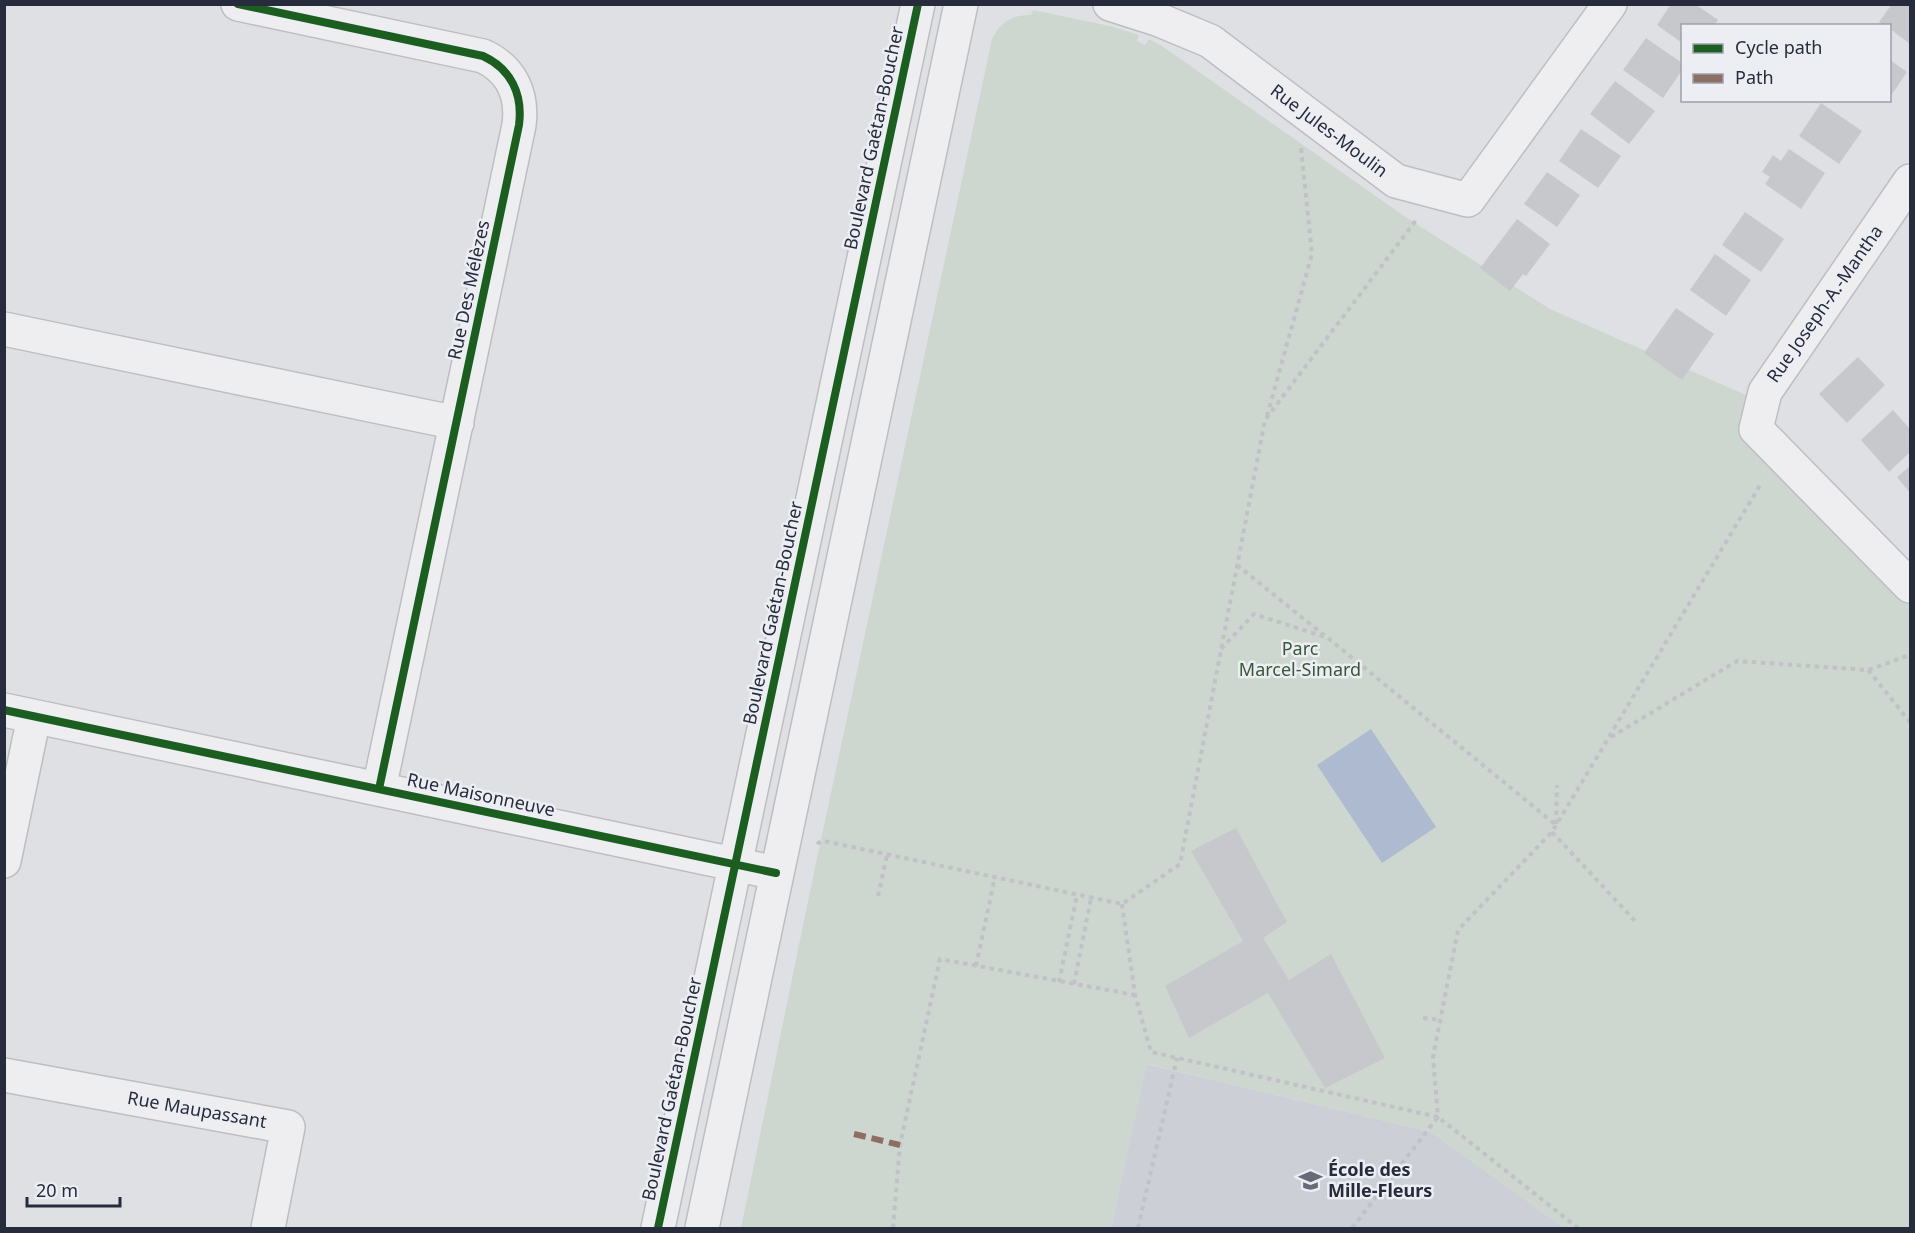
<svg xmlns="http://www.w3.org/2000/svg" width="1915" height="1233" viewBox="0 0 1915 1233" font-family="'Noto Sans',sans-serif">
	<rect width="100%" height="100%" fill="#dfe0e4"/>
	<path fill="#cdcfd7" d="M1146,1064L1431,1132L1565,1228H1111Z"/>
	<path fill="#ced7cf" d="M1033,10L1110,26L1139,35L1137,41L1145,45L1149,39L1162,46L1407,218L1550,309L1746,395L1756,429L1910,586V1228H1565L1431,1132L1147,1064L1111,1228H741L809,896L992,39C1001,22 1011,15 1031,15Z"/>
	<path fill="#adbacf" d="M1371,729L1436,827L1382,863L1317,765Z"/>
	<path fill="#c7c8cc" d="M1671,4H1695L1718,20L1714,26H1682V43L1657,25Z
		M1892,4H1910V44L1890,29V26H1884L1879,22Z
		M1646,38L1682,63V70L1663,98L1623,70Z
		M1890,60L1907,72L1890,97Z
		M1615,81L1655,111L1629,144L1590,114Z
		M1821,103L1862,131L1839,164L1799,136Z
		M1581,129L1621,156L1598,188L1559,161Z
		M1789,149L1825,173L1801,209L1765,184L1770,177L1762,172L1773,155L1781,161Z
		M1547,172L1580,195L1557,227L1524,204Z
		M1745,212L1784,239L1761,272L1722,245Z
		M1517,219L1550,244L1526,276L1523,274L1510,291L1480,268Z
		M1715,254L1751,280L1726,316L1690,290Z
		M1676,308L1714,334L1682,380L1644,353Z
		M1858,357L1885,385L1847,423L1819,394Z
		M1893,410L1910,429V452L1889,472L1861,440Z
		M1910,466V493L1897,477Z
		M1236,828L1287,922L1263,938L1289,980L1331,954L1385,1058L1325,1088L1268,993L1189,1038L1165,986L1243,941L1191,851Z"/>
	<g fill="none" stroke-linecap="round" stroke-linejoin="round">
		<defs>
			<path id="minor" d="M238,4L483,56C511,69 523,94 519,125L379,789
				M1110,4L1157,19L1210,41L1396,181L1468,200L1610,4
				M1910,181L1765,392L1756,429L1910,586
				M4,329L457,423
				M4,710L776,873
				M4,861L34,717
				M4,1075L288,1127L268,1228"/>
			<path id="tertiary" d="M658,1228L918,4
				M702,1228L961,4"/>
		</defs>
		<use href="#minor" stroke="#bdbec2" stroke-width="36"/>
		<use href="#tertiary" stroke="#bdbec2" stroke-width="36"/>
		<path stroke="#c1c1c7" stroke-width="4" stroke-dasharray="4.5 4.5" stroke-linecap="butt" d="M1267,416L1312,254L1301,148
			M1237,565L1325,636
			M1221,649L1254,614L1328,638L1556,825
			M1868,670L1910,722
			M1611,737L1737,661L1868,670L1910,655
			M1556,824L1557,785
			M1552,832L1636,922
			M817,844L821,841H824L1122,904L1180,864L1265,420L1417,219
			M878,896L887,855
			M1122,904L1135,995L1151,1052L1438,1117L1433,1057L1458,930L1552,832L1762,482
			M976,966L995,877
			M1059,982L1077,895
			M1074,984L1091,898
			M1423,1018L1440,1020
			M893,1228L900,1145L940,959L1135,995
			M1138,1228L1177,1058
			M1352,1228L1438,1117L1578,1228"/>
		<use href="#minor" stroke="#eeeef1" stroke-width="33"/>
		<use href="#tertiary" stroke="#eeeef1" stroke-width="33"/>
		<path stroke="#8d6e63" stroke-width="6" stroke-dasharray="12 6" stroke-linecap="butt" d="M854,1134L900,1145"/>
		<defs>
			<path id="cycleway" d="M238,4L483,56C511,69 523,94 519,125L379,789
				M4,710L776,873
				M658,1228L918,4"/>
		</defs>
		<use href="#cycleway" stroke="#eceef4" stroke-width="11"/>
		<use href="#cycleway" stroke="#1b5e20" stroke-width="8"/>
	</g>
	<defs>
		<symbol id="school-bare" viewBox="-9 -9 18 18"><path d="M0-5L7-2L0 1L-7-2ZM-4 1L0 2.5L4 1V4Q0 6-4 4Z" fill="#676b77" stroke="#eceef4" stroke-width="2.5" paint-order="stroke"/></symbol>
	</defs>
	<g fill-rule="evenodd">
		<use href="#school-bare" x="1294" y="1164" width="33" height="33"/>
	</g>
	<g text-anchor="middle" stroke-width="5" stroke-linejoin="round" paint-order="stroke">
		<g font-size="18" fill="#272c3c" stroke="#eceef4">
			<text transform="translate(1329 131) rotate(37)" y="6">Rue Jules-Moulin</text>
			<text transform="translate(874 138) rotate(-78)" y="6">Boulevard Gaétan-Boucher</text>
			<text transform="translate(469 290) rotate(-78)" y="6">Rue Des Mélèzes</text>
			<text transform="translate(1825 304) rotate(-55)" y="6">Rue Joseph-A.-Mantha</text>
			<text transform="translate(773 613) rotate(-78)" y="6">Boulevard Gaétan-Boucher</text>
			<text transform="translate(481 795) rotate(12)" y="6">Rue Maisonneuve</text>
			<text transform="translate(672 1089) rotate(-78)" y="6">Boulevard Gaétan-Boucher</text>
			<text transform="translate(197 1110) rotate(10)" y="6">Rue Maupassant</text>
		</g>
		<g font-size="18" fill="#375834" stroke="#eceef4">
			<text x="1300" y="655">Parc<tspan x="1300" dy="21">Marcel-Simard</tspan></text>
		</g>
		<g font-size="18" font-weight="bold" fill="#272c3c" stroke="#eceef4" text-anchor="start">
			<text x="1328" y="1176">École des<tspan x="1328" dy="21">Mille-Fleurs</tspan></text>
		</g>
	</g>
	<rect width="1915" height="1233" fill="none" stroke="#272c3c" stroke-width="12"/>
	<rect x="1681" y="24" width="210" height="78" fill="#eceef4" stroke="#9da0aa" stroke-width="1.5"/>
	<rect x="1693" y="44" width="30" height="9" fill="#1b5e20" stroke="#9da0aa" stroke-width="1.5"/>
	<text x="1735" y="54" font-size="18" fill="#272c3c">Cycle path</text>
	<rect x="1693" y="74" width="30" height="9" fill="#8d6e63" stroke="#9da0aa" stroke-width="1.5"/>
	<text x="1735" y="84" font-size="18" fill="#272c3c">Path</text>
	<path d="M27 1197v9h93v-9" fill="none" stroke="#272c3c" stroke-width="3"/>
	<text x="36" y="1197" font-size="18" fill="#272c3c" stroke="#eceef4" stroke-width="4.5" paint-order="stroke">20 m</text>
</svg>
